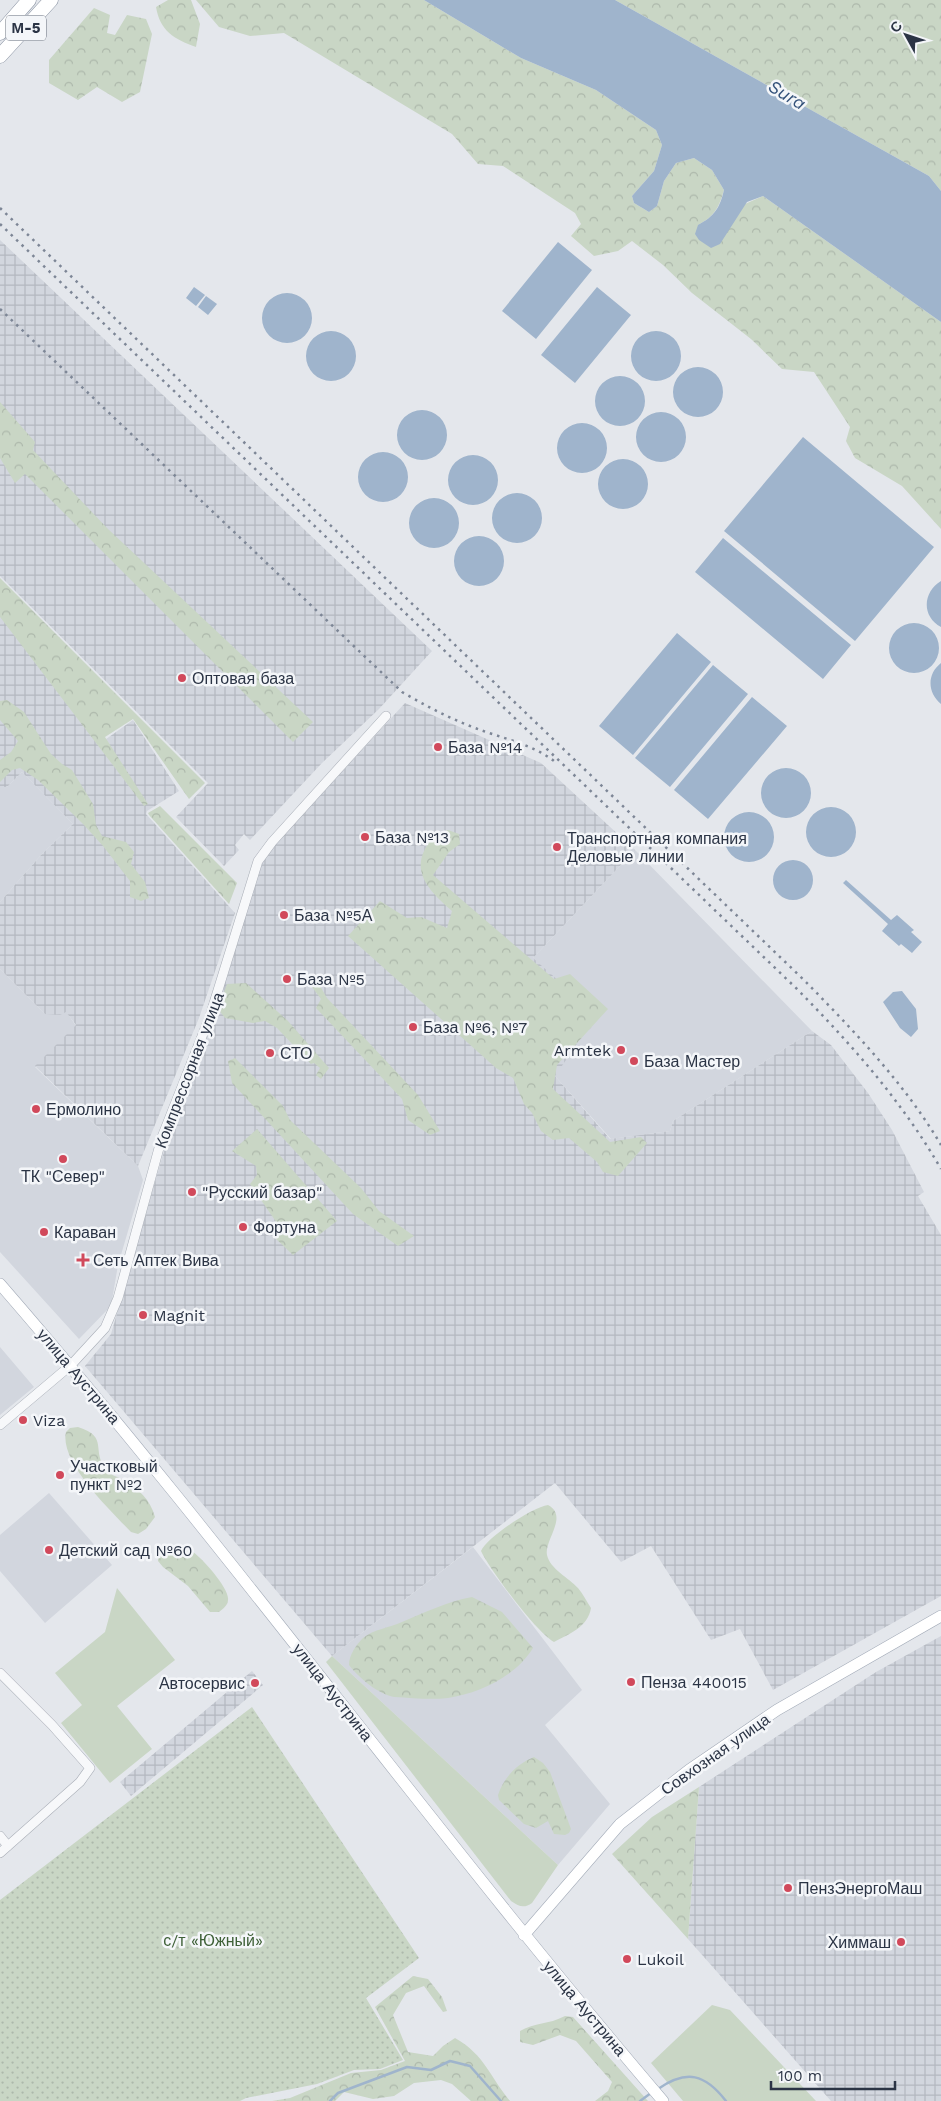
<svg xmlns="http://www.w3.org/2000/svg" width="941" height="2101" viewBox="0 0 941 2101" font-family="'Work Sans',sans-serif">
	<defs>
		<pattern id="industrial-grid" width="8" height="8" patternUnits="userSpaceOnUse" patternTransform="scale(1.25)"><rect width="8" height="8" fill="#d2d6de"/><path d="M0 4h8M4 0v8" fill="none" stroke="#b4b8c0"/></pattern>
		<pattern id="forest-crowns" width="20" height="18" patternUnits="userSpaceOnUse" patternTransform="scale(1.25)"><rect width="20" height="18" fill="#c9d6c5"/><path d="M2 6a3 3 0 1 1 6 0M12 15a3 3 0 1 1 6 0" fill="none" stroke="#adb8ab"/></pattern>
		<pattern id="garden-dots" width="8" height="8" patternUnits="userSpaceOnUse" patternTransform="scale(1.25)"><rect width="8" height="8" fill="#c9d6c5"/><path d="M2 2h.1M6 6h.1" fill="none" stroke="#adb8ab" stroke-width="1.8" stroke-linecap="round"/></pattern>
	</defs>
	<rect width="100%" height="100%" fill="#e4e7ec"/>
	<path fill="#d2d6de" d="M22,772L73,824L41,855L0,902V787H7Z
		M635,850L812,1031L673,1121L670,1131L611,1139L555,1076L533,958Z
		M0,969L45,1014L66,1011L76,1026L35,1067L138,1166L143,1180L118,1265L111,1306L79,1339L0,1252Z
		M0,1347L34,1387L0,1415Z
		M49,1493L112,1565L45,1623L0,1571V1535Z
		M473,1547L582,1690L545,1725L610,1804L558,1865L332,1656Z"/>
	<path fill="url(#industrial-grid)" d="M0,240L432,651L379,709L322,763L250,840L244,834L235,845L239,850L224,866L176,817L208,783L0,576Z
		M0,614L99,744L133,720L179,791L147,811L146,814L235,913L199,1018L138,1166L35,1066L76,1025L66,1012L60,1015L45,1014L0,969V902L41,855L73,824L22,772L7,787H0Z
		M405,703L541,763L635,850L533,958L597,1015L555,1076L610,1139L670,1131L673,1121L812,1031L831,1045L868,1093L892,1130L924,1192L918,1196L941,1235V1596L773,1690L740,1629L711,1640L651,1546L621,1562L555,1483L332,1656L85,1366L111,1334L170,1130L199,1058L221,994L250,896L265,856Z
		M941,1636V2101H831L688,1939L699,1787L876,1672Z
		M252,1671L263,1685L131,1796L120,1782Z"/>
	<path fill="#c9d6c5" d="M117,1588L175,1660L117,1706L152,1749L110,1783L61,1723L82,1705L55,1673L105,1632Z
		M332,1656L558,1865L532,1903C524,1909 518,1906 511,1901L326,1662Z
		M712,2005L730,2010L816,2101H683L651,2063Z"/>
	<path fill="url(#forest-crowns)" d="M168,0H191L200,24L196,47C174,39 160,31 156,7Z
		M196,0H424L521,58L596,90L656,130L662,145L654,171L632,196L634,203L649,212L657,206L664,181L676,163L694,158L712,170L724,190C719,207 715,216 698,225L763,196L941,322V529L902,486L855,458L846,441L850,427L814,372L782,369L751,339L692,293L663,265L632,241L618,251L594,256L571,236L581,224L575,213L503,166L478,164L452,134L284,33L250,36L219,27Z
		M615,0H941V191L929,176Z
		M94,8L110,15L107,33L115,35L127,15L146,19L152,34L140,92L122,102L97,87L78,100L49,83V60Z
		M0,402L35,442L33,450L108,529L313,722L293,742L25,474L15,483L0,458Z
		M0,578L205,783L189,799L133,719L105,737L148,804L144,806L0,617Z
		M7,700L24,712L51,754L62,764L72,770L93,804L96,825L102,836L126,842L134,852L131,864L145,882L149,898L141,901L130,897V881L103,846L83,824L38,780L20,768L12,770L0,782V760L11,752L18,741L0,720V701Z
		M160,806L237,883L229,904L149,815L148,813Z
		M448,830L459,834L460,844L449,852L433,875L554,979L570,974L608,1009L557,1065L553,1089L610,1142L641,1137L647,1143L618,1176L603,1172L597,1162L569,1138L553,1140L541,1131L532,1113L524,1104L513,1078L496,1068L348,936L380,901L407,918L421,917L447,928L452,911C434,895 411,875 425,849C427,846 428,842 431,839C435,835 443,833 448,830Z
		M246,983L288,1021L329,1068L321,1079L316,1075L320,1068L314,1063L311,1064L277,1028L265,1021L253,1023L225,1018L218,1009L227,984Z
		M320,986L327,998L418,1095L440,1131L430,1135L408,1120L402,1099L316,1008L321,999L312,987Z
		M235,1058L283,1106L290,1120L361,1188L379,1211L414,1236L398,1246L353,1214L232,1083L228,1061Z
		M257,1129L337,1221L293,1255L274,1237L281,1229L250,1184L257,1175L256,1166L232,1151Z
		M78,1427C110,1437 90,1451 107,1471C111,1476 118,1476 123,1480C139,1489 150,1499 155,1517L146,1529L138,1534L131,1532C111,1511 59,1462 66,1432L70,1428Z
		M548,1505C569,1516 544,1540 547,1555C550,1569 569,1578 578,1588C583,1594 587,1602 591,1608C588,1627 569,1634 554,1642C536,1632 490,1570 481,1551C487,1537 533,1507 548,1505Z
		M170,1544C178,1546 186,1547 193,1552C202,1558 230,1589 228,1600C228,1605 223,1609 219,1612H210L188,1586L163,1567L158,1561V1552L161,1547Z
		M472,1597L502,1612L533,1648C516,1676 480,1693 448,1698C431,1700 412,1698 394,1697C378,1694 359,1678 349,1665C349,1655 356,1645 363,1638C374,1629 389,1628 402,1622C426,1612 446,1602 472,1597Z
		M534,1757L543,1763L550,1772L571,1829L569,1833L565,1835L554,1834L548,1821L536,1828L524,1824L499,1800L498,1795C504,1777 517,1764 534,1757Z
		M699,1787L688,1939L612,1854L652,1817Z
		M413,1976L428,1979L442,1997L447,2011L443,2012L424,1986L406,1993L393,2015L408,2052L433,2056L443,2046L455,2038C485,2055 490,2077 510,2101H471L452,2084L441,2080L414,2083L394,2096L373,2099L344,2092L335,2101H272L290,2098L351,2073L381,2070L405,2061L375,2007Z
		M565,2016L573,2017L648,2101H595L608,2091L612,2082L576,2041L560,2035L533,2045L520,2042V2031C535,2022 548,2025 565,2016Z"/>
	<path fill="url(#garden-dots)" d="M252,1707L419,1958L366,1998L403,2060L380,2069L354,2070L317,2084L246,2098L240,2101H0V1900Z"/>
	<path fill="#9fb4cc" d="M424,0H615L929,176L941,191V322L763,196L747,202L720,244L711,248L699,240L695,234L698,225C715,216 720,207 724,190L712,170L694,158L676,163L664,181L657,206L649,212L634,203L632,196L654,171L662,145L656,130L596,90L521,58Z
		M558,242L592,270L536,339L502,311Z
		M194,287L205,295L196,306L186,298Z
		M597,287L631,315L575,383L541,355Z
		M262 318a25 25 0 1 1 50 0a25 25 0 1 1-50 0Z
		M206,296L217,304L208,315L198,307Z
		M306 356a25 25 0 1 1 50 0a25 25 0 1 1-50 0Z
		M631 356a25 25 0 1 1 50 0a25 25 0 1 1-50 0Z
		M673 392a25 25 0 1 1 50 0a25 25 0 1 1-50 0Z
		M595 401a25 25 0 1 1 50 0a25 25 0 1 1-50 0Z
		M397 435a25 25 0 1 1 50 0a25 25 0 1 1-50 0Z
		M636 437a25 25 0 1 1 50 0a25 25 0 1 1-50 0Z
		M557 448a25 25 0 1 1 50 0a25 25 0 1 1-50 0Z
		M803,437L934,547L855,641L724,531Z
		M358 477a25 25 0 1 1 50 0a25 25 0 1 1-50 0Z
		M448 480a25 25 0 1 1 50 0a25 25 0 1 1-50 0Z
		M598 484a25 25 0 1 1 50 0a25 25 0 1 1-50 0Z
		M492 518a25 25 0 1 1 50 0a25 25 0 1 1-50 0Z
		M409 523a25 25 0 1 1 50 0a25 25 0 1 1-50 0Z
		M454 561a25 25 0 1 1 50 0a25 25 0 1 1-50 0Z
		M723,538L851,645L823,679L695,572Z
		M941,581V627C921,616 923,592 941,581Z
		M889 648a25 25 0 1 1 50 0a25 25 0 1 1-50 0Z
		M677,633L711,662L633,755L599,726Z
		M941,663V704C927,692 927,674 941,663Z
		M713,665L748,694L670,787L635,758Z
		M752,697L787,726L708,819L674,790Z
		M761 793a25 25 0 1 1 50 0a25 25 0 1 1-50 0Z
		M806 832a25 25 0 1 1 50 0a25 25 0 1 1-50 0Z
		M724 837a25 25 0 1 1 50 0a25 25 0 1 1-50 0Z
		M773 880a20 20 0 1 1 40 0a20 20 0 1 1-40 0Z
		M846,880L891,920L897,915L914,930L911,932L922,942L912,953L901,944L899,946L882,931L888,924L843,883Z
		M902,991L916,1009L918,1029L911,1037L900,1028L883,1002L893,992Z"/>
	<g fill="none" stroke-linecap="round" stroke-linejoin="round">
		<path stroke="#9fb4cc" stroke-width="2.5" d="M658,2089C687,2069 705,2074 726,2101
			M330,2101L338,2093L407,2067L431,2070L450,2061L470,2066L501,2101
			M640,2101L651,2093"/>
		<defs>
			<path id="minor" d="M0,1425L71,1365L105,1328L118,1298L162,1137L210,1016L258,861L272,842L386,716
				M0,1673L52,1725L90,1768L80,1782L0,1853
				M0,1836L8,1846"/>
			<path id="major" d="M0,1284C230,1549 435,1834 663,2101
				M524,1935L620,1824L689,1770L777,1710L941,1616"/>
			<path id="highway" d="M0,33L29,0
				M0,56L51,0"/>
		</defs>
		<use href="#minor" stroke="#a9aeb7" stroke-width="10"/>
		<use href="#major" stroke="#a3abb8" stroke-width="12"/>
		<use href="#highway" stroke="#8b94a3" stroke-width="15"/>
		<use href="#minor" stroke="#f7f8fa" stroke-width="9"/>
		<use href="#major" stroke="#fff" stroke-width="11"/>
		<use href="#highway" stroke="#fff" stroke-width="14"/>
		<path stroke="#7d8696" stroke-width="2.5" stroke-dasharray="2.5 5" stroke-linecap="butt" d="M0,208L805,981C854,1031 905,1084 941,1145
			M0,224L797,989C851,1044 902,1101 941,1169
			M0,309L402,692C426,706 449,718 475,728C501,738 532,744 554,761"/>
	</g>
	<g fill="#d1495b" stroke="#f4f6f9" stroke-width="2">
		<circle cx="182" cy="678" r="5"/>
		<circle cx="438" cy="747" r="5"/>
		<circle cx="365" cy="837" r="5"/>
		<circle cx="557" cy="847" r="5"/>
		<circle cx="284" cy="915" r="5"/>
		<circle cx="287" cy="979" r="5"/>
		<circle cx="413" cy="1027" r="5"/>
		<circle cx="621" cy="1050" r="5"/>
		<circle cx="270" cy="1053" r="5"/>
		<circle cx="634" cy="1061" r="5"/>
		<circle cx="36" cy="1109" r="5"/>
		<circle cx="63" cy="1159" r="5"/>
		<circle cx="192" cy="1192" r="5"/>
		<circle cx="243" cy="1227" r="5"/>
		<circle cx="44" cy="1232" r="5"/>
		<path d="M80.5 1252.5h5v5h5v5h-5v5h-5v-5h-5v-5h5z"/>
		<circle cx="143" cy="1315" r="5"/>
		<circle cx="23" cy="1420" r="5"/>
		<circle cx="60" cy="1475" r="5"/>
		<circle cx="49" cy="1550" r="5"/>
		<circle cx="631" cy="1682" r="5"/>
		<circle cx="255" cy="1683" r="5"/>
		<circle cx="788" cy="1888" r="5"/>
		<circle cx="901" cy="1942" r="5"/>
		<circle cx="627" cy="1959" r="5"/>
	</g>
	<g text-anchor="middle" stroke-width="5" stroke-linejoin="round" paint-order="stroke">
		<rect fill="#f4f6f9" stroke="#676e7b" stroke-width="1" x="6" y="15.5" width="40" height="25" rx="4"/>
		<g font-size="15" font-weight="bold" fill="#2b3445">
			<text x="26" y="33">М-5</text>
		</g>
		<g font-size="16" fill="#2b3445" stroke="#f4f6f9" text-anchor="start">
			<text x="192" y="684">Оптовая база</text>
			<text x="448" y="753">База №14</text>
			<text x="375" y="843">База №13</text>
			<text x="567" y="844">Транспортная компания<tspan x="567" dy="18">Деловые линии</tspan></text>
			<text x="294" y="921">База №5А</text>
			<text x="297" y="985">База №5</text>
			<text x="423" y="1033">База №6, №7</text>
			<text x="611" y="1056" text-anchor="end">Armtek</text>
			<text x="280" y="1059">СТО</text>
			<text x="644" y="1067">База Мастер</text>
			<text x="46" y="1115">Ермолино</text>
			<text x="63" y="1182" text-anchor="middle">ТК "Север"</text>
			<text x="202" y="1198">"Русский базар"</text>
			<text x="253" y="1233">Фортуна</text>
			<text x="54" y="1238">Караван</text>
			<text x="93" y="1266">Сеть Аптек Вива</text>
			<text x="153" y="1321">Magnit</text>
			<text x="33" y="1426">Viza</text>
			<text x="70" y="1472">Участковый<tspan x="70" dy="18">пункт №2</tspan></text>
			<text x="59" y="1556">Детский сад №60</text>
			<text x="641" y="1688">Пенза 440015</text>
			<text x="245" y="1689" text-anchor="end">Автосервис</text>
			<text x="798" y="1894">ПензЭнергоМаш</text>
			<text x="891" y="1948" text-anchor="end">Химмаш</text>
			<text x="637" y="1965">Lukoil</text>
		</g>
		<g font-size="16" fill="#2b3445" stroke="#f4f6f9">
			<text transform="translate(189 1070) rotate(-69)" y="6">Компрессорная улица</text>
			<text transform="translate(79 1376) rotate(50)" y="6">улица Аустрина</text>
			<text transform="translate(333 1692) rotate(52)" y="6">улица Аустрина</text>
			<text transform="translate(715 1754) rotate(-35)" y="6">Совхозная улица</text>
			<text transform="translate(585 2008) rotate(50)" y="6">улица Аустрина</text>
		</g>
		<g font-size="16" fill="#3f6138" stroke="#f4f6f9">
			<text x="213" y="1946">с/т «Южный»</text>
		</g>
		<g font-size="18" font-style="italic" fill="#34527a" stroke="#f4f6f9">
			<text transform="translate(787 95) rotate(31)" y="6">Sura</text>
		</g>
	</g>
	<g transform="translate(906 35) rotate(310)" stroke="#f4f6f9" stroke-width="4" paint-order="stroke">
	<path d="M0-4L9 19L0 12L-9 19Z" fill="#2b3445"/>
	<text y="-8" font-size="14" font-weight="bold" text-anchor="middle" fill="#2b3445">С</text>
	</g>
	<path d="M771 2081v8h124v-8" fill="none" stroke="#2b3445" stroke-width="2.5"/>
	<text x="778" y="2081" font-size="15" fill="#2b3445" stroke="#f4f6f9" stroke-width="4" paint-order="stroke">100 m</text>
</svg>
